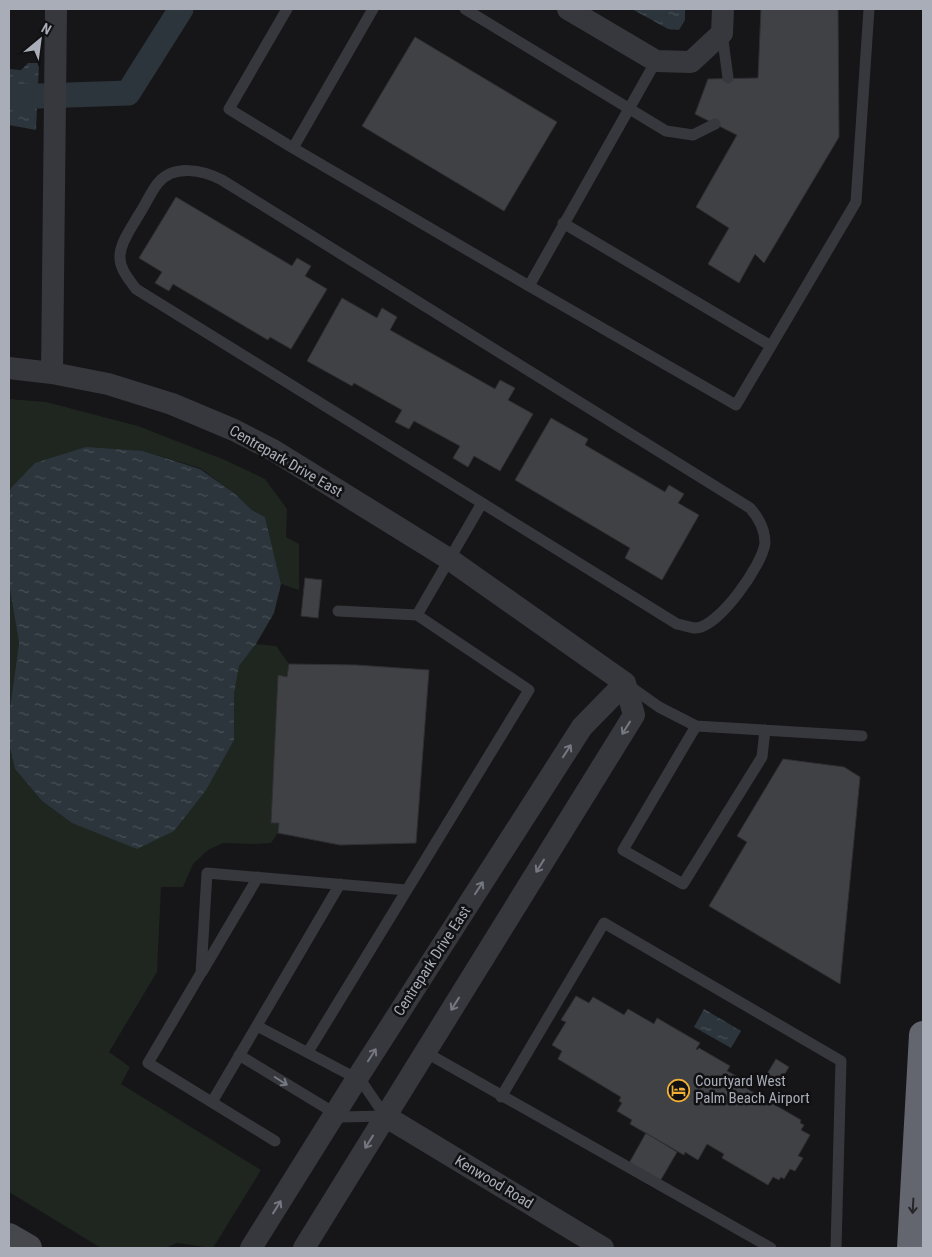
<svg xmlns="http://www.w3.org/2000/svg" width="932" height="1257" viewBox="0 0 932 1257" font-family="'Roboto Condensed',sans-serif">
	<defs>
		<pattern id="water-ripples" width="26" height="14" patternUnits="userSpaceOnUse" patternTransform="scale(1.25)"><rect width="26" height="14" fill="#2c353c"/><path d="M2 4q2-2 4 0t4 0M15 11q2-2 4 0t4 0" fill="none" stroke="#485056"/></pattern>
	</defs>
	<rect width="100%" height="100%" fill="#161618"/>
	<path fill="#1e261f" d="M9,399L46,402L138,426L225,460L265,479L287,509L286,537L299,544V590L281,584L265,517L252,510L234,493L200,468L143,451L11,488L9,493Z
		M9,584L19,643L9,715Z
		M256,644L276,646L289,664L287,677L278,675L271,822L279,823L278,833L271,843L254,844L223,843L208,850L193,864L183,887H161L157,972L109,1052L130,1067L121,1084L261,1170L213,1248L177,1243L165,1248H101L9,1192V744L15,769L42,801L72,823L234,740V694L239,666Z"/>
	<path fill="url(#water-ripples)" d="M632,9H685V20L679,30L668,29Z
		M28,63H39L36,130L9,125V69L21,70Z
		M86,447L143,451L200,469L234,493L252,510L265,517L281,584L274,613L256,644L239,666L234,694V740L206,790L174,831L137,849L72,823L42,801L15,769L9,744V715L19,643L9,584V493L11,488L35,463Z
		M704,1009L741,1031L731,1048L694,1027Z"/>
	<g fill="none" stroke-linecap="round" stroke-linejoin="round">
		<path stroke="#2c353c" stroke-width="25" d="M9,97L128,93L181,9"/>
	</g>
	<path fill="#404145" stroke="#303034" d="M761,9H838L839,137L764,263L755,254L739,283L708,264L729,228L696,207L737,135L695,114L708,79L758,78Z
		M415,37L557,122L504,211L362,126Z
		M176,197L292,266L297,258L311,266L305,276L327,289L291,349L270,337L268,340L173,284L169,291L155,283L162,272L139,258Z
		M342,298L377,318L382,308L397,317L390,330L495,389L500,380L515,388L508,400L533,414L500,471L474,456L468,467L453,458L460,446L414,421L409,429L395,422L402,410L354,383L352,386L307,361Z
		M551,418L588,439L585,445L665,492L669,485L684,494L678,503L699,515L662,580L625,558L630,548L515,480Z
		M305,578L322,580L318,618L301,616Z
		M289,664L356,665L429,670L416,843L340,845L278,833L279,823H271L278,675L287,677Z
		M783,759L844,767L860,777L840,984L709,906L747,842L737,836Z
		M576,996L589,1003L593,997L624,1015L628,1009L654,1024L657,1018L700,1043L696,1049L697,1050L699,1048L730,1066L727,1071L740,1078L737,1083L801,1120L800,1123L804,1125L801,1130L810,1135L798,1156L803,1158L795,1171L790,1169L784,1179L781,1177L779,1180L773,1177L768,1185L722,1158L724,1154L707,1144L698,1160L685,1152L684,1155L630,1124L632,1120L617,1111L622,1103L619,1101L621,1097L558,1059L562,1051L552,1045L566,1022L561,1020Z
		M776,1059L789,1067L777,1086L764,1079Z
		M646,1133L677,1152L659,1183L628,1165Z"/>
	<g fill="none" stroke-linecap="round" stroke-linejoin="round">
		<path stroke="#37383d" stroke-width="11" d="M287,9L229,109L293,148
			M373,9L293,148L529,286L656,61
			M465,9L666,131L693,135L715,124
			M722,33L728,78
			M563,223L771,346L856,202L869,9
			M529,286L736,405L771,346
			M338,611L417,615L482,503L677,624C683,625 691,628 696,628C719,627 763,564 765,543C765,529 759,518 750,508L222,180C203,170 174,164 158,183C150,193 145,206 138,216C132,227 121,241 120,255C119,268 128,278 136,289L482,503
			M628,685L659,707L696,726L862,736
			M696,726L623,850L683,884L762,757L765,730
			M202,972L258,877
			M257,1026L352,1076L364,1085L385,1116
			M308,1052L529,690L417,615
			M425,1052L771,1248
			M239,1055L341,1117L385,1116
			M501,1097L604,923L841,1061L836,1248
			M212,1102L340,884
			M275,1141L148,1063L201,973L207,873L406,890"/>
		<path stroke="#37383d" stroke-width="22" d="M568,9L656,61L691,62L722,33L723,9
			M9,368L52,373L108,384L172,404L234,430L273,450L449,559L625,683L634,715L304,1248
			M52,373L56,9
			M385,1116L603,1248
			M251,1248L356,1080L582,727L625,683"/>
		<path stroke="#45474d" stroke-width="28" d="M9,1237L28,1248"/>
		<path stroke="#63666e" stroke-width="28" d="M911,1248L923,1035"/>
	</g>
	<defs><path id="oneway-shaft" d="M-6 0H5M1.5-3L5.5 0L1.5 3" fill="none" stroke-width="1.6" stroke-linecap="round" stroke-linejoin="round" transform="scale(1.25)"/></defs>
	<g stroke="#757881">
		<use href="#oneway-shaft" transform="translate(626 728) rotate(122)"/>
		<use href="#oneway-shaft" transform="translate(567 751) rotate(-57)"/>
		<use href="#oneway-shaft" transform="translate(540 866) rotate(122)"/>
		<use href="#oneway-shaft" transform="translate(479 888) rotate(-57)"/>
		<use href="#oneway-shaft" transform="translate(455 1004) rotate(122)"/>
		<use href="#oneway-shaft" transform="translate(372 1055) rotate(-57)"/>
		<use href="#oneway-shaft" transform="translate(281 1081) rotate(32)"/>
		<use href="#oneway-shaft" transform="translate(369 1142) rotate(122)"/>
		<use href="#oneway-shaft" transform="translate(277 1207) rotate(-58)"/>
	</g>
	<use stroke="#26262a" href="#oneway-shaft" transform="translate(913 1206) rotate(93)"/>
	<defs>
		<symbol id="hotel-ring" viewBox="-11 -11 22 22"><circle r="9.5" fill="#111113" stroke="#f2b134" stroke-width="1.5"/><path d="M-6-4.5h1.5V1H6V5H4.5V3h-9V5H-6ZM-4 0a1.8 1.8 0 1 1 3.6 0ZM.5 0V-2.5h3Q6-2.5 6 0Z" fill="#f2b134"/></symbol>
	</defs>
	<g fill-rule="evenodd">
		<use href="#hotel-ring" x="666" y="1078" width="25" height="25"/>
	</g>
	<g text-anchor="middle" stroke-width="5" stroke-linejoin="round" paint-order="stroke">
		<g font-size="15" fill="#a8adb8" stroke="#111113">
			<text transform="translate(286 461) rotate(30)" y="5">Centrepark Drive East</text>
			<text transform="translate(432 961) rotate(-57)" y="5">Centrepark Drive East</text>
			<text transform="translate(494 1182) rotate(31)" y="5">Kenwood Road</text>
		</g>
		<g font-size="15" fill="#a8adb8" stroke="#111113" text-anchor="start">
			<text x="695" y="1086">Courtyard West<tspan x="695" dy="17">Palm Beach Airport</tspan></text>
		</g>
	</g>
	<rect width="932" height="1257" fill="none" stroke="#a8adb8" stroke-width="20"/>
	<g transform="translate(40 40) rotate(29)" stroke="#111113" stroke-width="4" paint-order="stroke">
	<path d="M0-4L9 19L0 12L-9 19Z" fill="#a8adb8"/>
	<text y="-8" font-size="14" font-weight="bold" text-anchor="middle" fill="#a8adb8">N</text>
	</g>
</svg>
